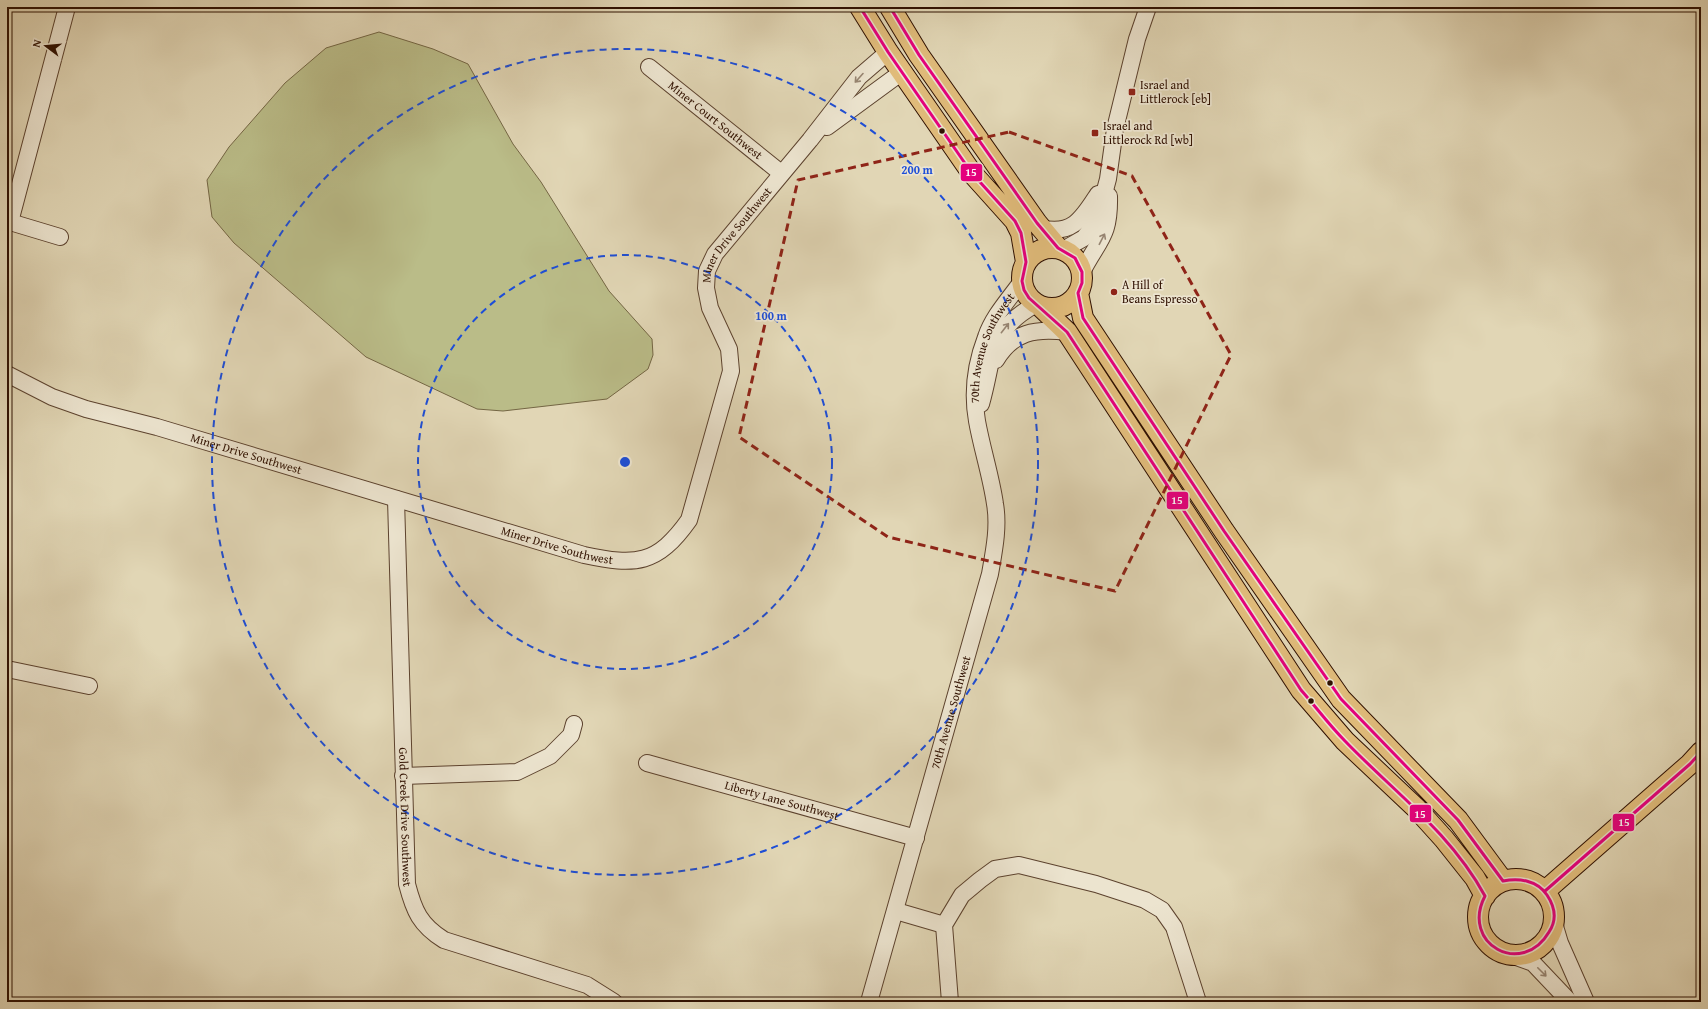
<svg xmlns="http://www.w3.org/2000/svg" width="1708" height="1009" viewBox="0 0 1708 1009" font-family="'Gentium Book Plus',serif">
	<rect width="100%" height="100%" fill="#e1d6b5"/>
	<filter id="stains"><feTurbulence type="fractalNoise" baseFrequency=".005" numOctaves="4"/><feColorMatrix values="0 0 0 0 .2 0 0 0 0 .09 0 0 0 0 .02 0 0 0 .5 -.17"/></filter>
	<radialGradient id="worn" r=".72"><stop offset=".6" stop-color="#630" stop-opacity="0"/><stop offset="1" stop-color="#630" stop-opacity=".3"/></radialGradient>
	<path fill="#babc88" stroke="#746644" d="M379,32L433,49L468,64L513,144L541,182L609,291L652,339L653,355L648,369L607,399L503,411L477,409L366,357L234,243L212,217L207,180L229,147L285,83L326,48Z"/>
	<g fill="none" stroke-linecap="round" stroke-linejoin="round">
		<defs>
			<g id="minor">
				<path id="s1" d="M649,67L781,173"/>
				<path d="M827,127L902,72"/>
				<path d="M1041,228C1073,236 1083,217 1098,194"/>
				<path d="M60,237L10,222L67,7"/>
				<path d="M1063,250L1084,238L1095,223L1100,209L1108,179L1115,129L1137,39L1148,7"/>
				<path d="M1082,272C1099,239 1110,237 1109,196"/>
				<path d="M996,360C1013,332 1035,328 1067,332"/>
				<path id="s2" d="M7,374L52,397L86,409L157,427L584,555C636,566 657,565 689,520L731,371L729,349L710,308L706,288L707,271L715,254L810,140L859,77L888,52"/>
				<path d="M981,404C995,355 987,332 1036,304"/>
				<path id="s3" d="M396,499L407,884C414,911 420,925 444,940L587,985L614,1002"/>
				<path d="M7,669L89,686"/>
				<path id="s4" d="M647,763L916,838"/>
				<path d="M403,776L517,772L550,756L571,735L574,724"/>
				<path d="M896,911L944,925"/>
				<path d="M1554,923L1560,943L1586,1002"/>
				<path d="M1508,954L1533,963L1570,1002"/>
				<path id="s5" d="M869,1002L990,574C994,551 999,527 995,504C991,476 982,449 977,421C972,393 976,363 986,337C993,316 1010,298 1022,281"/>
				<path d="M950,1002L944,925L962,895L980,880L995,869L1019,865L1096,884L1145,900L1162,910L1174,927L1198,1002"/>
			</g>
			<path id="major" d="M860,7L888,52L971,172L1015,221L1021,233L1026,262
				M890,7L919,55L1037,223L1058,248
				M1022 278a30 30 0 1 1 60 0a30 30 0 1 1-60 0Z
				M1078,293L1083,318L1224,531L1341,699L1458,820L1503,881
				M1040,306L1067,332L1301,690L1345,741L1416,808L1444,839L1475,878L1485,896
				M1478 917a38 38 0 1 1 76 0a38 38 0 1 1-76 0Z
				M1545,891L1690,764L1701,752"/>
		</defs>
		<use href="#minor" stroke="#5c422e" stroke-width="18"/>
		<use href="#major" stroke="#2f1001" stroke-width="22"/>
		<use href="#minor" stroke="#ece4cf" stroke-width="16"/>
		<use href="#major" stroke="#e0bb7a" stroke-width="20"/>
		<defs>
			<path id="bus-1" d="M860,7L888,52L971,172L1015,221L1021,233L1026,262L1022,281L1024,290L1029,298L1067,332L1301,690C1316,707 1329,725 1345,741C1394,792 1450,832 1485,896C1460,944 1522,978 1549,932C1557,920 1555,907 1547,895C1537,880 1519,878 1503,881L1458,820L1341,699L1224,531L1083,318L1078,293L1082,283V272L1075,258L1058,248L1037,223L919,55L890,7
				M1545,891L1690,764L1701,752"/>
		</defs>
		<use href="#bus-1" stroke="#ece4cf" stroke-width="6"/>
		<use href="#bus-1" stroke="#e5007d" stroke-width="3"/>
	</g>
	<defs><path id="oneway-shaft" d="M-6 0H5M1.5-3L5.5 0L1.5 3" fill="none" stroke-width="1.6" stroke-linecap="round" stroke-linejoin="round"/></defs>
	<g stroke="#978572">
		<use href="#oneway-shaft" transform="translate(859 78) rotate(132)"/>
		<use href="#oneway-shaft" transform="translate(1102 239) rotate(-63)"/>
		<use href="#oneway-shaft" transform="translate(1005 328) rotate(-52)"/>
		<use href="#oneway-shaft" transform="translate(1542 972) rotate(45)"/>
	</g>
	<path fill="none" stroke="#8f2418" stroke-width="3" stroke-dasharray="8 5" stroke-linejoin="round" d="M1009,132L1132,176L1231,355L1115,591L888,537L739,437L798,180Z"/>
	<g fill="none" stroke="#1d4ed8" stroke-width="2" stroke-dasharray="7 5">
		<circle cx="625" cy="462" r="207"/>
		<circle cx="625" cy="462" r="413"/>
	</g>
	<g fill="#8f2418" stroke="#ece4cf" stroke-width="1.5">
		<rect x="1128" y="88" width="8" height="8" rx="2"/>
		<rect x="1091" y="129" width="8" height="8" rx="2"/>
		<circle cx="1114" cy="292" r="4"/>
	</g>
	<g fill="#2f1001" stroke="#ece4cf" stroke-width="1.5">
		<circle cx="942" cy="131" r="3.5"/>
		<circle cx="1330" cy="683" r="3.5"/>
		<circle cx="1311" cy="701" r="3.5"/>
	</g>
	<g text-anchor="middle" stroke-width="3.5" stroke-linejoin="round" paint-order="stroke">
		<g font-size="12" fill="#2f1001" stroke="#ece4cf" text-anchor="start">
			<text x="1140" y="89">Israel and<tspan x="1140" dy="14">Littlerock [eb]</tspan></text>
			<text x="1103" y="130">Israel and<tspan x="1103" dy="14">Littlerock Rd [wb]</tspan></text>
			<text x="1122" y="289">A Hill of<tspan x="1122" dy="14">Beans Espresso</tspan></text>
		</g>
		<g font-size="12" fill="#2f1001" stroke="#ece4cf">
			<text dy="4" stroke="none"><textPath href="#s1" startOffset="85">Miner Court Southwest</textPath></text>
			<text dy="4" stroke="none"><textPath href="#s2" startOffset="1032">Miner Drive Southwest</textPath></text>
			<text dy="4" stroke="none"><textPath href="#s5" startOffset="677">70th Avenue Southwest</textPath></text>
			<text dy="4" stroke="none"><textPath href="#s2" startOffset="253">Miner Drive Southwest</textPath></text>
			<text dy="4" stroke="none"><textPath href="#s2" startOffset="577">Miner Drive Southwest</textPath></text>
			<text dy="4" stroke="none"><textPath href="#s5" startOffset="301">70th Avenue Southwest</textPath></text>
			<text dy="4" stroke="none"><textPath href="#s4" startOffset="140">Liberty Lane Southwest</textPath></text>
			<text dy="4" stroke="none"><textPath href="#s3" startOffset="318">Gold Creek Drive Southwest</textPath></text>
		</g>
	</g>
	<circle cx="625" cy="462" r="6" fill="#1d4ed8" stroke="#ece4cf" stroke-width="2"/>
	<g font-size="12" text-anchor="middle" font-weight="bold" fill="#1d4ed8" stroke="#ece4cf" stroke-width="3.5" stroke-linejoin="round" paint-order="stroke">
		<text x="917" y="174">200 m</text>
		<text x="771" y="320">100 m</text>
	</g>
	<g stroke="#ece4cf" stroke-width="1.5">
		<rect x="960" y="163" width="23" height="19" rx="4" fill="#e5007d"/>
		<rect x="1166" y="491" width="23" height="19" rx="4" fill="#e5007d"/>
		<rect x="1409" y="804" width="23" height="19" rx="4" fill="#e5007d"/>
		<rect x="1612" y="813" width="23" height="19" rx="4" fill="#e5007d"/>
	</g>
	<g font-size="11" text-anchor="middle" font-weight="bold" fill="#fff">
		<text x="971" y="176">15</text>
		<text x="1177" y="504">15</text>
		<text x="1420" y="818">15</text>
		<text x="1624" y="826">15</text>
	</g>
	<rect width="1708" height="1009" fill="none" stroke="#e1d6b5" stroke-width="24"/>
	<rect x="8" y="8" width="1692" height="993" fill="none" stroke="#2f1001" stroke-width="2"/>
	<rect x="12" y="12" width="1684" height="985" fill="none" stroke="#2f1001"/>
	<g transform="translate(46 46) rotate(286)" stroke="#ece4cf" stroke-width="3" paint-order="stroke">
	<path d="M0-3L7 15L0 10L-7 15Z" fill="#2f1001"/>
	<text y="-6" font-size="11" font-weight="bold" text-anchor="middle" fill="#2f1001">N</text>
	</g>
	<rect width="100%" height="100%" filter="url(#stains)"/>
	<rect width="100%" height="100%" fill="url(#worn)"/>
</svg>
